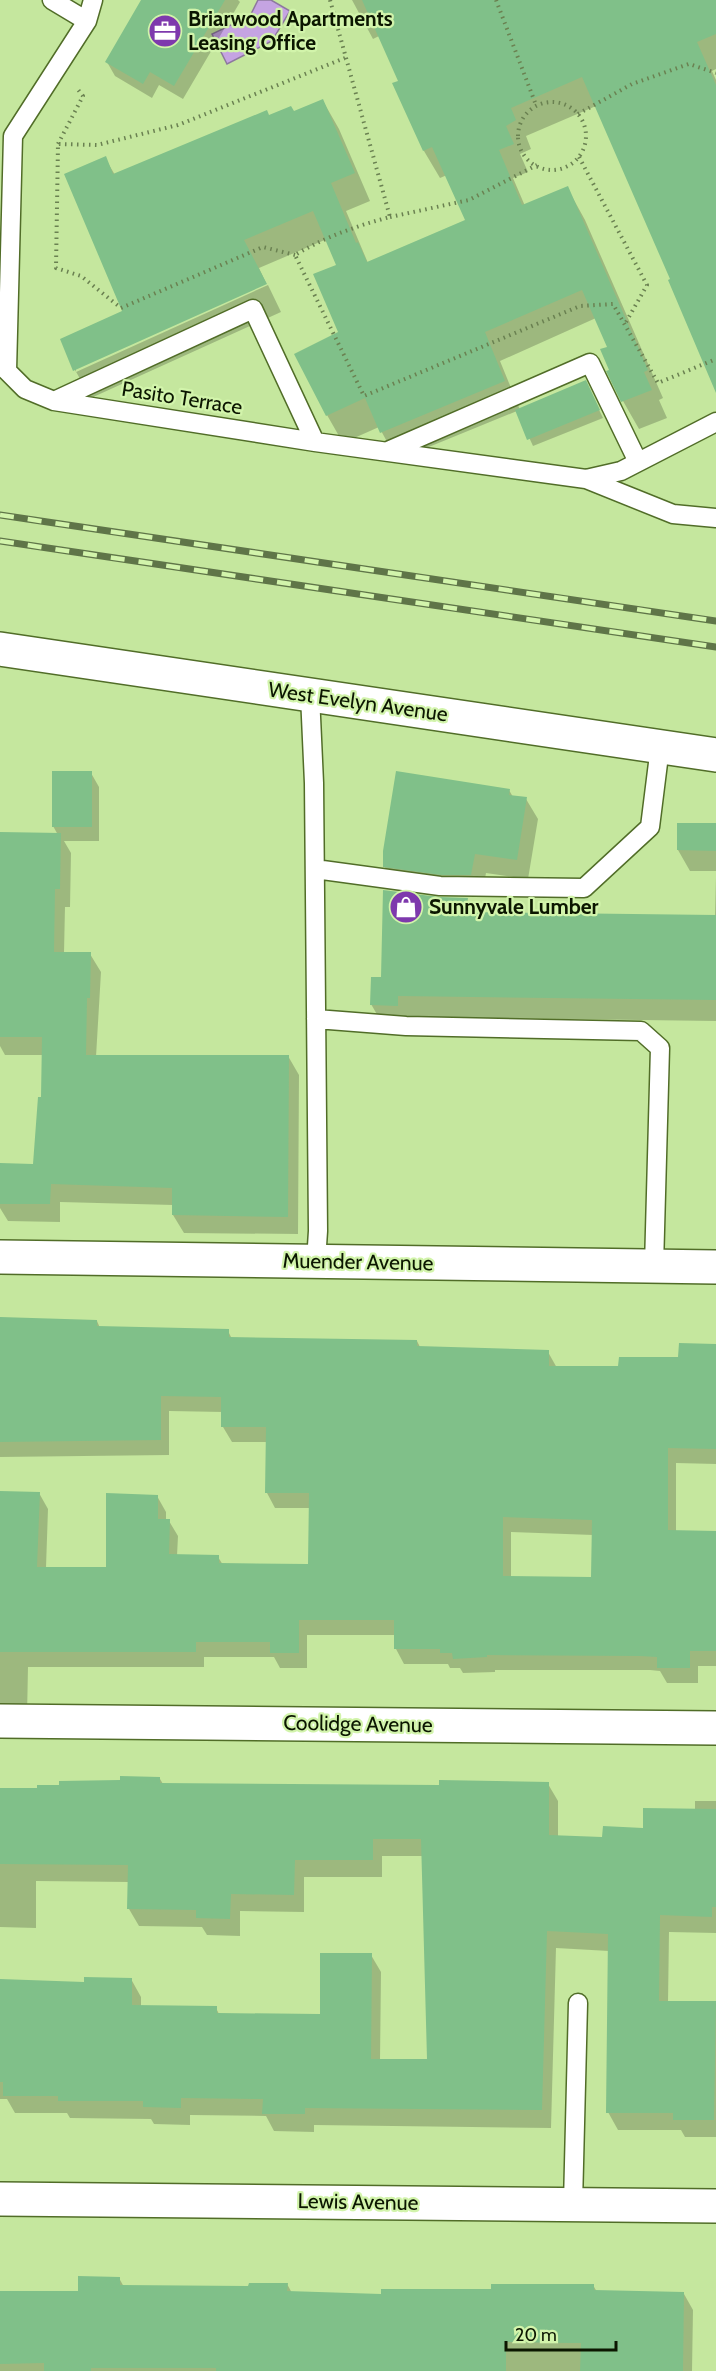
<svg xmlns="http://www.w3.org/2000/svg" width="716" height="2371" viewBox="0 0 716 2371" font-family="Cabin,sans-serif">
	<rect width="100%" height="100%" fill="#c5e79e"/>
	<path fill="#c5a4e2" stroke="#8d799e" stroke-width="1.5" d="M258,0H271L290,11L272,41L227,64L212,34L250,16Z"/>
	<path fill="#0003" fill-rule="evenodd" d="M143,0H238L240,2L183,99L159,85L152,98L115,76L107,62Z
		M352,0H716V69L712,71L716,80V375L596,106L526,136L531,149L520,154L528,172L513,178L525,206L569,191L585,220L663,398L659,400L667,418L639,429L623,401L611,371L609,347L596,318L500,361L520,410L589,389L603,418L533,446L517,411L397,460L379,427L343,443L327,415L340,333L338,265L327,239L259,268L266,283L76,368V372L268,285L281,312L91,398L75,370L62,340L124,312L105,158L115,175L269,117L294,113L323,101L339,129L370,201L346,211L368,263L467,221L447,175L440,178L424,151L394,84L400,82L379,36L373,39Z
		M91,773L99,787V841H64L71,853L70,907H65L64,953L90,954L101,972L96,1057L288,1056L299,1075L298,1234L184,1233L173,1215V1205L60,1202V1222L8,1221L0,1208V1164L34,1165L43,1098V1055H5L0,1046V834L58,835L53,826Z
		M509,790L513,797L526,799L538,819L528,879L486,873L482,895L396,887L385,867Z
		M716,825V871H690L678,850Z
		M716,877V1021L410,1017L409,1027L383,1025L371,1004L383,979L438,899H467L475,913L715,916Z
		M97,1321L100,1328L228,1331L232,1339L417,1341L420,1347L548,1352L557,1368H620L680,1359L716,1345V1464L676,1463V1532L716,1533V1666H698V1683H667L660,1671L650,1670H495V1672L463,1673L460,1668H450L448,1664H404L396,1649L395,1635H307V1668H280L274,1657H204V1667H28L27,1717L0,1714V1492L39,1493L48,1509L46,1568L107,1569L157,1496L166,1512V1521H169L178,1536L177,1556L218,1557L223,1565H310V1508H275L267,1493V1442H232L223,1427V1412L169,1411V1455L0,1457V1341ZM511,1532L593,1535L592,1579L511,1578Z
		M160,1779L163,1784L440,1786L548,1784L558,1801V1837L603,1839L644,1829L695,1810V1801H716V1933L669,1932L668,2003H716V2137H685L681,2130H618L608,2112L609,1951L556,1948L551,2128L314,2125V2132L274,2131L266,2116L190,2115V2125L154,2124L151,2119L70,2118L67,2113H15L7,2099H0V1980L86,1983L131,1979L141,1997V2007L216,2008L219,2014L321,2015L371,1955L381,1972L380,2061L428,2060L423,1856H382V1877H304V1912L240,1911V1936L207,1935L202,1927L139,1926L129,1909V1882L36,1881V1928L0,1927V1789H38Z
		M119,2278L124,2287L250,2288L287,2284L292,2293L382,2295L593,2285L597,2292L684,2294L693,2310L692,2371H0V2293L80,2292Z"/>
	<path fill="#80c089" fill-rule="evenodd" d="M141,0H225L174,86L150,72L143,84L105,62Z
		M362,0H716V34L697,42L716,85V393L668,280L670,279L582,77L511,108L516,120L506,126L514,144L499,150L522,205L568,186L648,370L644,372L652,390L621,402L606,371L609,370L600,349L607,347L582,290L485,332L505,381L380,433L365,398L326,416L294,354L338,332L313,274L336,265L313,211L244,240L267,284L73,371L60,339L122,311L64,174L106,156L113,174L267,110L269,115L291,106L294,111L323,99L355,173L331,183L356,243L358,242L367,262L465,220L432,147L423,151L392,83L398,81Z
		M586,380L600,410L527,440L515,410Z
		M52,771H92V827H52Z
		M396,771L510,789L509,795L527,797L517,860L475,854L471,875H441L383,867V851Z
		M677,823H716V851L677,850Z
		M0,832L61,833L60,889H55L54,952H91L90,998H87L86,1055H289L288,1217L172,1215V1188L51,1184L50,1204H0V1163L33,1164L38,1097H41L42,1037H0Z
		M383,890L439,897L468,898L465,912L716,915V1000L398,996V1006L370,1005L371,977H381Z
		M0,1317L97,1320V1326L229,1329V1337L417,1340V1346L549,1350V1366H618L619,1357H678L679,1343L716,1344V1449L668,1448V1530L716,1531V1651H690V1668H657V1657L640,1656L487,1655V1657L453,1659L452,1653H440V1649H394V1620H299V1653H270V1642H196V1652H0V1491L40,1492L37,1567H106V1493L158,1495V1519H170L169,1554L219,1555V1563L308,1564L309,1493H265L266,1427H221V1397L161,1396V1440L0,1442ZM503,1517L592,1520L591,1577L503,1576Z
		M120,1776L160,1777V1783L439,1785V1780L549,1782V1835L602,1837L603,1826L643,1828V1808L716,1809V1907H712V1917L660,1915L659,2001H716L714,2120H673V2113H606L608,1934L547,1931L542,2110L305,2108V2114H262L263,2099L181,2098V2108L143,2107V2101H58V2096H3V2082H0V1979L84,1982V1977L132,1978V2005L217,2006V2013L320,2014V1953H372L371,2059H427L421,1839H373V1860H295L294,1895L231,1894L230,1919L196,1918V1910L127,1909L128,1865L0,1864V1788H37V1785H59V1781L120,1780Z
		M78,2276L120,2277V2285L248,2286L249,2283H288L287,2291L381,2294V2289H491V2284H594V2290L684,2292L683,2371H580L581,2343H568L506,2342V2371H216V2368H91V2371H44V2363L0,2364V2291H78Z"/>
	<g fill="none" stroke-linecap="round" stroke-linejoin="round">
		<defs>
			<path id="service" d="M52,0L87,21
				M93,0L87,21L13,136L7,371L25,389L54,401L315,442L586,479L621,471L716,422
				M54,401L253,309L315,442
				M388,451L590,363L638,462
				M586,479L673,514L716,518
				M310,695L314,783L318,1231L316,1261
				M315,869L440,886L584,888L650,827L660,747
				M316,1019L406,1026L641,1031L660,1048L654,1266
				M573,2204L578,2003"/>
			<path id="minor" d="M0,1257L716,1267
				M0,1721L716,1728
				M0,2199L716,2206"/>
			<path id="secondary" d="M0,649L716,755"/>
		</defs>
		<use href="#service" stroke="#516d28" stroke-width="21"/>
		<use href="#minor" stroke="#516d28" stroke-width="36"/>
		<use href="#secondary" stroke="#516d28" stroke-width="36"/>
		<path stroke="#6a8151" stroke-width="4" stroke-dasharray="1.5 4.5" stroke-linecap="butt" d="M330,0L390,217C356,226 325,237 295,255L364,396L580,306L613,304L658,383L716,359
			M496,0L536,105
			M518 136a34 34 0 1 1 68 0a34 34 0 1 1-68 0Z
			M578,114L632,84L689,64L716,73
			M58,144L83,96L76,87
			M579,157L647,285L625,324
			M390,217L469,200L537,165
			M295,255L263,247L121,308L81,276L56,268L58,144L97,145L178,125L345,58"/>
		<use href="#service" stroke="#fff" stroke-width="18"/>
		<use href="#minor" stroke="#fff" stroke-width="33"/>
		<use href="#secondary" stroke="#fff" stroke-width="33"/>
		<defs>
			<path id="rail" d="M0,515L716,621
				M0,541L716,647"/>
		</defs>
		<use href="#rail" stroke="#5f7548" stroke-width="7"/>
		<use href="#rail" stroke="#d2f4ab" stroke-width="4.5" stroke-dasharray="14" stroke-linecap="butt"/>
	</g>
	<defs>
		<symbol id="office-disc" viewBox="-11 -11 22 22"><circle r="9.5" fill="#7e39ad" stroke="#d2f4ab"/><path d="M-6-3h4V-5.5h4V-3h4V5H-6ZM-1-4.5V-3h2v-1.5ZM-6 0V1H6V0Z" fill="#fff"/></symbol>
		<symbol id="shop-disc" viewBox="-11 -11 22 22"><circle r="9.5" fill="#7e39ad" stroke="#d2f4ab"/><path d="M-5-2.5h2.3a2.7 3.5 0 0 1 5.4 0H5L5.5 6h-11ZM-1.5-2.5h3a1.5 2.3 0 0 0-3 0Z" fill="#fff"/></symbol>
	</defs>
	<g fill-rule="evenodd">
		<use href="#office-disc" x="146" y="12" width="38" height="38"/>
		<use href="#shop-disc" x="387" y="888" width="38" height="38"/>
	</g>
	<g text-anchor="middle" stroke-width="4.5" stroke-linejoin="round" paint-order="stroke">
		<g font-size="21" font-weight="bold" fill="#0b1600" stroke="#d2f4ab" text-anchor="start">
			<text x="188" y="26">Briarwood Apartments<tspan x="188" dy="24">Leasing Office</tspan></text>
			<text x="429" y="914">Sunnyvale Lumber</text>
		</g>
		<g font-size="21" fill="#0b1600" stroke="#d2f4ab">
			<text transform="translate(182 398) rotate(9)" y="7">Pasito Terrace</text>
			<text transform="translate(358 702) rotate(8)" y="7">West Evelyn Avenue</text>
			<text transform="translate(358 1262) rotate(1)" y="7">Muender Avenue</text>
			<text transform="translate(358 1724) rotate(1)" y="7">Coolidge Avenue</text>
			<text transform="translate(358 2202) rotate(1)" y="7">Lewis Avenue</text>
		</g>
	</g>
	<path d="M506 2341v9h110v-9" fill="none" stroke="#0b1600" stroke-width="3"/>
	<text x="515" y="2341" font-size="18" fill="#0b1600" stroke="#d2f4ab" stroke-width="4.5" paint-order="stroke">20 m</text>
</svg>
